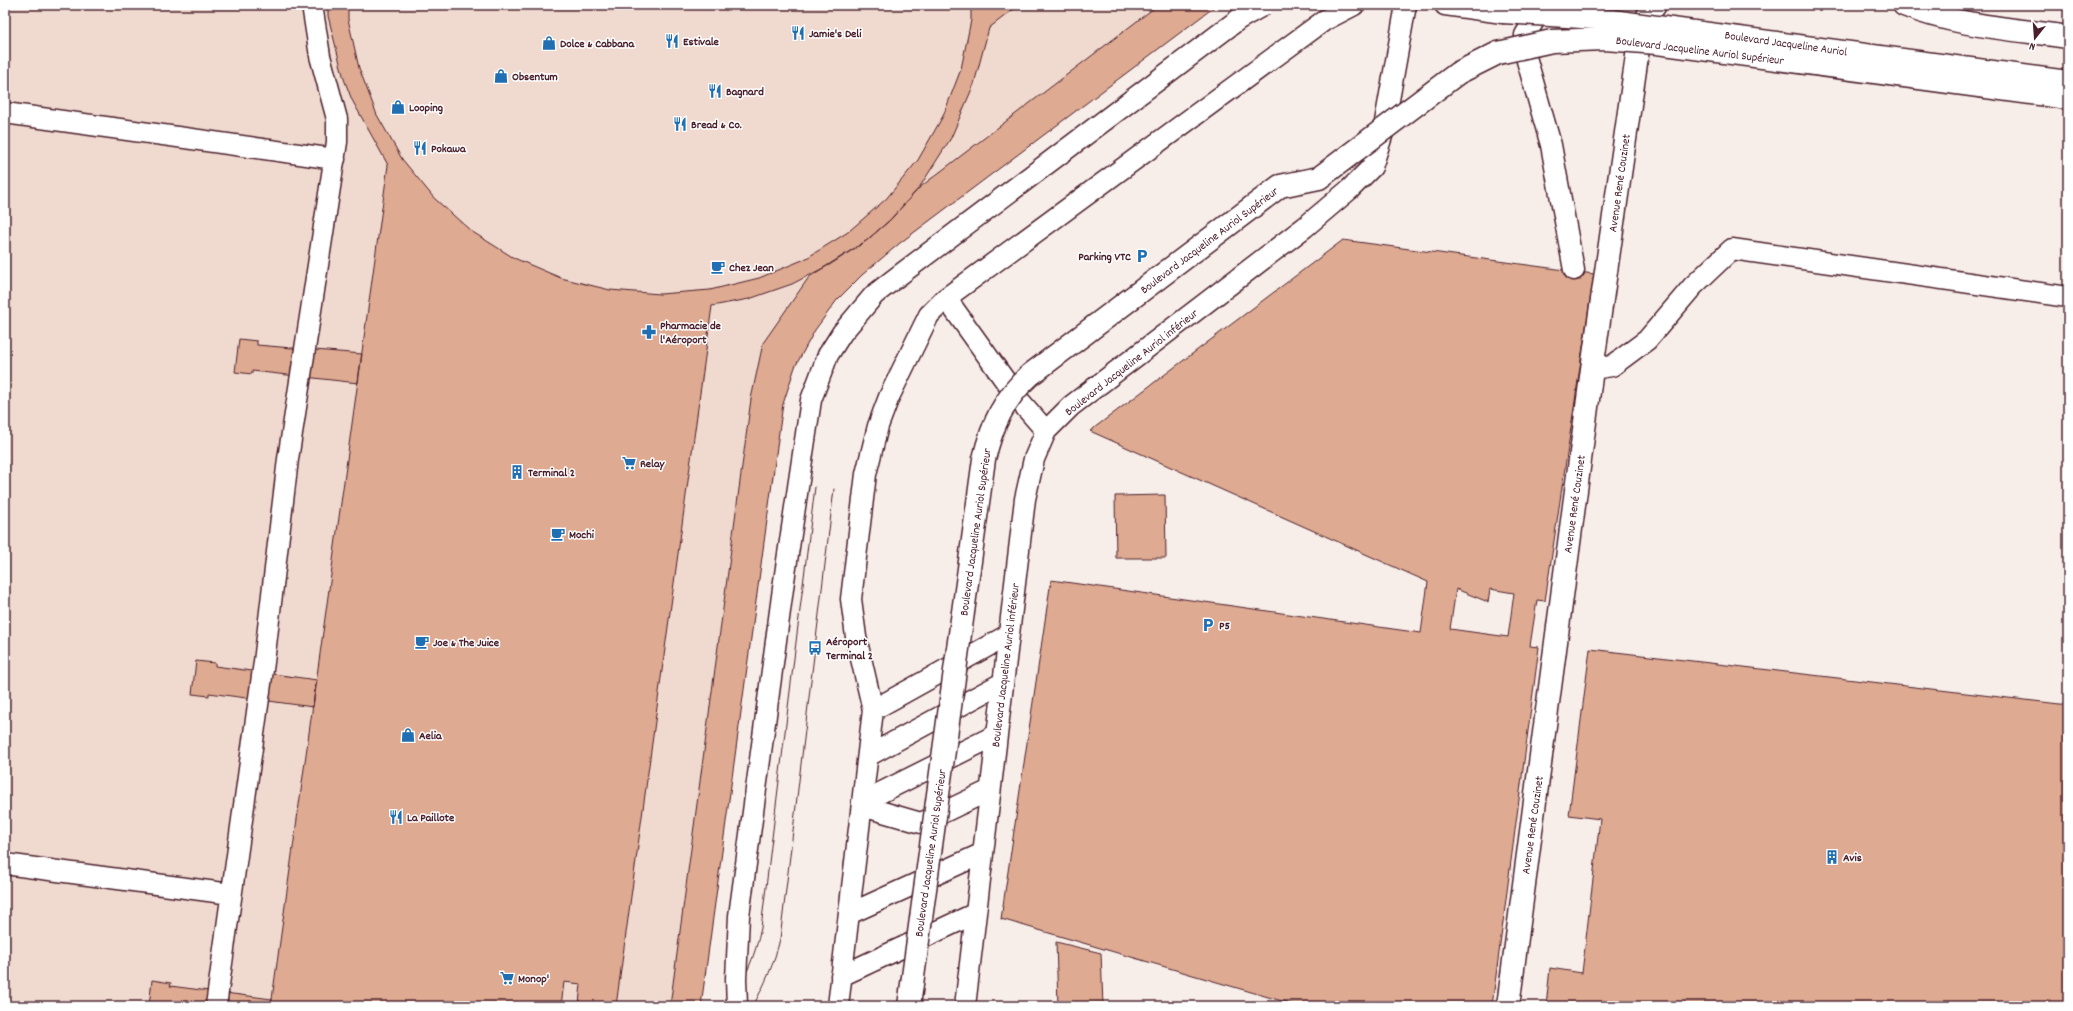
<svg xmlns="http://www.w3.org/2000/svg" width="2073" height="1011" viewBox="0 0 2073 1011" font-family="Dekko,sans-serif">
	<rect width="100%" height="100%" fill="#f8eee9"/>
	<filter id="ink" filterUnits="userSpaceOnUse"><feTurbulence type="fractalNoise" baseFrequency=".025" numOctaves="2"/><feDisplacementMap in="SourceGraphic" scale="8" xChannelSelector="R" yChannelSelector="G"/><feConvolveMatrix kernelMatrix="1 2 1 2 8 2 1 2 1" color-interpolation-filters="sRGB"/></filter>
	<g filter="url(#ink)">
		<path fill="#f0dacf" d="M5,5H1160L831,264L809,277L763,343L751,399L670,1006H5Z"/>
		<path fill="#deaa92" stroke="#4a1f2b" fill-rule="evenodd" d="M328,5H1019L989,28L974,84L951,138L919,188L890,220L866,241L831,264L792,284L749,299L712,306L616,1006L579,1004L581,984L564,982L561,1006H271L388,165L352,100L344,79L328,16Z
			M348,5H971V20L961,69L943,116L918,160L886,199L848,232L805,259L759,278L710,290L660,294L610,290L561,278L514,258L471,231L434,198L402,159L377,115L359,68L348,19Z
			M1158,5H1217L900,243L862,275L837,300L815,330L795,367L783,404L779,432L701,1006H670L751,399L763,343L809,277L866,241L890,220L919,188Z
			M1343,240L1594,274L1545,601L1537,600L1530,646L1539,647L1492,1006H1299L1001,919L1051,580L1421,633L1428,582L1090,431ZM1456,589L1488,602L1490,589L1514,593L1508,637L1450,629Z
			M239,339L257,341V345L362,354L358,383L252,371V374L235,372Z
			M1165,495L1166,558H1116L1115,496Z
			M1590,649L2068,705V1006H1546L1550,968L1582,973L1600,819L1569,815Z
			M196,661L215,663V666L317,680L313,707L209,693V696L192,694Z
			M1056,942L1101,953L1103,1006H1058Z
			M152,980L171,983L170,986L272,999L271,1006H149Z"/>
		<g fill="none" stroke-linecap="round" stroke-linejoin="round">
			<defs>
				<path id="lane" d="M1445,5L1503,13
					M1544,5L1525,35L1524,50L1551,145L1574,270
					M5,113L335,159
					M946,298L1019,400L1046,431
					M1592,369L1612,366L1647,340L1693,286L1732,249L2068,297
					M873,710L856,637L851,599L866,474L878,426L889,397L929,315L946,298L1325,20L1354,5
					M868,756L1002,683
					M862,802L996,735
					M862,806L921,823L990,790
					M5,864L231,894
					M849,914L983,853
					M841,976L976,913
					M216,1006L264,662L288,459L337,142V119L320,56L312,5
					M838,1006L873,710L1008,635
					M965,1006L1025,499L1034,459L1046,431L1071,406L1305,227L1350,189L1372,167L1383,133L1406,5"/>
				<path id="street" d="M1904,5C1955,26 2014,29 2068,37
					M1508,1006L1592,369L1638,49L1648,15L1655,5"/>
			</defs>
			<use href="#lane" stroke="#4a1f2b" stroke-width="23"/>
			<use href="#street" stroke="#4a1f2b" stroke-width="25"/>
			<use href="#lane" stroke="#fff" stroke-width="20"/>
			<use href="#street" stroke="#fff" stroke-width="22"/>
			<path stroke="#4a1f2b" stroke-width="1" d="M729,1006C744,981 755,957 761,928L815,487
				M753,1006C765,984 774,964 780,939L834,489"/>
			<defs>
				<path id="lane-bridge" d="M1503,13L1612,20L2068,81
					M737,1006L736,979L739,916L784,581L811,400L828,355L842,333L874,295L893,280L1239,19L1264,5"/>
				<path id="secondary-bridge" d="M909,1006L984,459C992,425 1004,398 1030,375L1280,186L1319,178L1458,73L1498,53L1552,41L1605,39L1657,43L2068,98"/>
			</defs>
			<use href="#lane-bridge" stroke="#4a1f2b" stroke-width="23" stroke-linecap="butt"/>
			<use href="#secondary-bridge" stroke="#4a1f2b" stroke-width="25" stroke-linecap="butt"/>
			<use href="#lane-bridge" stroke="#fff" stroke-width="20"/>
			<use href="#secondary-bridge" stroke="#fff" stroke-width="22"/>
		</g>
	</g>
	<defs>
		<symbol id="restaurant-bare" viewBox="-9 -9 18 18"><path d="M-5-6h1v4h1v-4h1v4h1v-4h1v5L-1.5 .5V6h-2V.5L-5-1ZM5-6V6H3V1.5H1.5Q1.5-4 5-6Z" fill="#1f6fb2" stroke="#fff" stroke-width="2.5" paint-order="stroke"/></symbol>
		<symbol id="shop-bare" viewBox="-9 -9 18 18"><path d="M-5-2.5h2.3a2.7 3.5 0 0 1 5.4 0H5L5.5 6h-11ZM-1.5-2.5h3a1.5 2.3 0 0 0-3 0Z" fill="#1f6fb2" stroke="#fff" stroke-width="2.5" paint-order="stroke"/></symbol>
		<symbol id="parking-bare" viewBox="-9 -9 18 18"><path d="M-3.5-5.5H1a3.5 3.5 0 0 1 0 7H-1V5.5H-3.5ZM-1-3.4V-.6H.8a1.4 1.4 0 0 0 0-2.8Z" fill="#1f6fb2" stroke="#fff" stroke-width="2.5" paint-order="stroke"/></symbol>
		<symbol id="cafe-bare" viewBox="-9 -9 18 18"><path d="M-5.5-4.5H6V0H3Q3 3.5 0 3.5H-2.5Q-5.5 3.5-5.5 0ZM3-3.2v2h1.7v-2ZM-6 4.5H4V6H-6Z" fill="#1f6fb2" stroke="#fff" stroke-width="2.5" paint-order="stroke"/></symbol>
		<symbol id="pharmacy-bare" viewBox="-9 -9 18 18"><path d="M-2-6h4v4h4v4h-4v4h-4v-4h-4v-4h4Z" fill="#1f6fb2" stroke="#fff" stroke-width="2.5" paint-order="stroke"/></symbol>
		<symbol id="supermarket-bare" viewBox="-9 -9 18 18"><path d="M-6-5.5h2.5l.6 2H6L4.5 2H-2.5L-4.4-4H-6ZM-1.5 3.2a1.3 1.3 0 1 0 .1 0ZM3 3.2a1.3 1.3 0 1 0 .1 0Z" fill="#1f6fb2" stroke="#fff" stroke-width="2.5" paint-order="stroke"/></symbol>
		<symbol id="building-bare" viewBox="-9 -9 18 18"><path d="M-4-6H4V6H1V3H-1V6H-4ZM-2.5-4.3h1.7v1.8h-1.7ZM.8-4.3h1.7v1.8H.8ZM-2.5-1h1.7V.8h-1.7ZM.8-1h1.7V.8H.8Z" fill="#1f6fb2" stroke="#fff" stroke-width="2.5" paint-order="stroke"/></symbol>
		<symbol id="bus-bare" viewBox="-9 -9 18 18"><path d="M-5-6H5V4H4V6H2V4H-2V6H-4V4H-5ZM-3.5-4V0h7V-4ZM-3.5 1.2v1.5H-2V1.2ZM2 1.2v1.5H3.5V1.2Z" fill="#1f6fb2" stroke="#fff" stroke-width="2.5" paint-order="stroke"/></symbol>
	</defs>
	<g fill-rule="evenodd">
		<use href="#restaurant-bare" x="788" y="23" width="20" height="20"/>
		<use href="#restaurant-bare" x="662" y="31" width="20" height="20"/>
		<use href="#shop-bare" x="539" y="33" width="20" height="20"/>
		<use href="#shop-bare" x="491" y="66" width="20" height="20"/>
		<use href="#restaurant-bare" x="705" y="81" width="20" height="20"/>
		<use href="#shop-bare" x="388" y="97" width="20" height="20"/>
		<use href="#restaurant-bare" x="670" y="114" width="20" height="20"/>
		<use href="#restaurant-bare" x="410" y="138" width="20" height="20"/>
		<use href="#parking-bare" x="1132" y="246" width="20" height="20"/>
		<use href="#cafe-bare" x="708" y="257" width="20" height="20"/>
		<use href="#pharmacy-bare" x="639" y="322" width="20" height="20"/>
		<use href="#supermarket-bare" x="619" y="453" width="20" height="20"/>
		<use href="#building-bare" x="507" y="462" width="20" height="20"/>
		<use href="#cafe-bare" x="548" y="524" width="20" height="20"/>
		<use href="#parking-bare" x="1198" y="615" width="20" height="20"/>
		<use href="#cafe-bare" x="412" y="632" width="20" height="20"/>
		<use href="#bus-bare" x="805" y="638" width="20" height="20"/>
		<use href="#shop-bare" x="398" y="725" width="20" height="20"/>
		<use href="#restaurant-bare" x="386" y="807" width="20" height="20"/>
		<use href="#building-bare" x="1822" y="847" width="20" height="20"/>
		<use href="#supermarket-bare" x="497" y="968" width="20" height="20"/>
	</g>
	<g text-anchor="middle" stroke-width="3" stroke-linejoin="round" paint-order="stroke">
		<g font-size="12" font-weight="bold" fill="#4a1f2b" stroke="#fff" text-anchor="start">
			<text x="809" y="37">Jamie's Deli</text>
			<text x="683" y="45">Estivale</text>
			<text x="560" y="47">Dolce &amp; Cabbana</text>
			<text x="512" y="80">Obsentum</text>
			<text x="726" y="95">Bagnard</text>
			<text x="409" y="111">Looping</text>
			<text x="691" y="128">Bread &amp; Co.</text>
			<text x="431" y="152">Pokawa</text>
			<text x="1131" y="260" text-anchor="end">Parking VTC</text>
			<text x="729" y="271">Chez Jean</text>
			<text x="660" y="329">Pharmacie de<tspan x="660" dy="14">l'Aéroport</tspan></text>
			<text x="640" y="467">Relay</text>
			<text x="528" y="476">Terminal 2</text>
			<text x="569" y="538">Mochi</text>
			<text x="1219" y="629">P5</text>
			<text x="826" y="645">Aéroport<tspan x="826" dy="14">Terminal 2</tspan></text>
			<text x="433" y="646">Joe &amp; The Juice</text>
			<text x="419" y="739">Aelia</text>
			<text x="407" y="821">La Paillote</text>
			<text x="1843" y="861">Avis</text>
			<text x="518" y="982">Monop'</text>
		</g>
		<g font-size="12" fill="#4a1f2b" stroke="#fff">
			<text transform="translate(1786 43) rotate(8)" y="4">Boulevard Jacqueline Auriol</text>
			<text transform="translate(1700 50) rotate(7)" y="4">Boulevard Jacqueline Auriol Supérieur</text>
			<text transform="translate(1619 183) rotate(-82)" y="4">Avenue René Couzinet</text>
			<text transform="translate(1209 240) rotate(-37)" y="4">Boulevard Jacqueline Auriol Supérieur</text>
			<text transform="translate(1131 362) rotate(-38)" y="4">Boulevard Jacqueline Auriol inférieur</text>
			<text transform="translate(1574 504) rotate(-82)" y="4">Avenue René Couzinet</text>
			<text transform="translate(975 532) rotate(-82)" y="4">Boulevard Jacqueline Auriol Supérieur</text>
			<text transform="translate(1005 665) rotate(-83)" y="4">Boulevard Jacqueline Auriol inférieur</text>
			<text transform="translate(1532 825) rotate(-82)" y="4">Avenue René Couzinet</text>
			<text transform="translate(930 853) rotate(-82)" y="4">Boulevard Jacqueline Auriol Supérieur</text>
		</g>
	</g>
	<rect width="2073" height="1011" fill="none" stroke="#fff" stroke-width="20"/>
	<rect x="10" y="10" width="2053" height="991" fill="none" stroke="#4a1f2b" stroke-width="1.5" filter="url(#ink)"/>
	<g transform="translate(2035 38) rotate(197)" stroke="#ffffff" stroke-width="3" paint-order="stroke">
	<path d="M0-3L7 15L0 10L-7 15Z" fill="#4a1f2b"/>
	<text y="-6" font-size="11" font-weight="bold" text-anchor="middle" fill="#4a1f2b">N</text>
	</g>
</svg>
